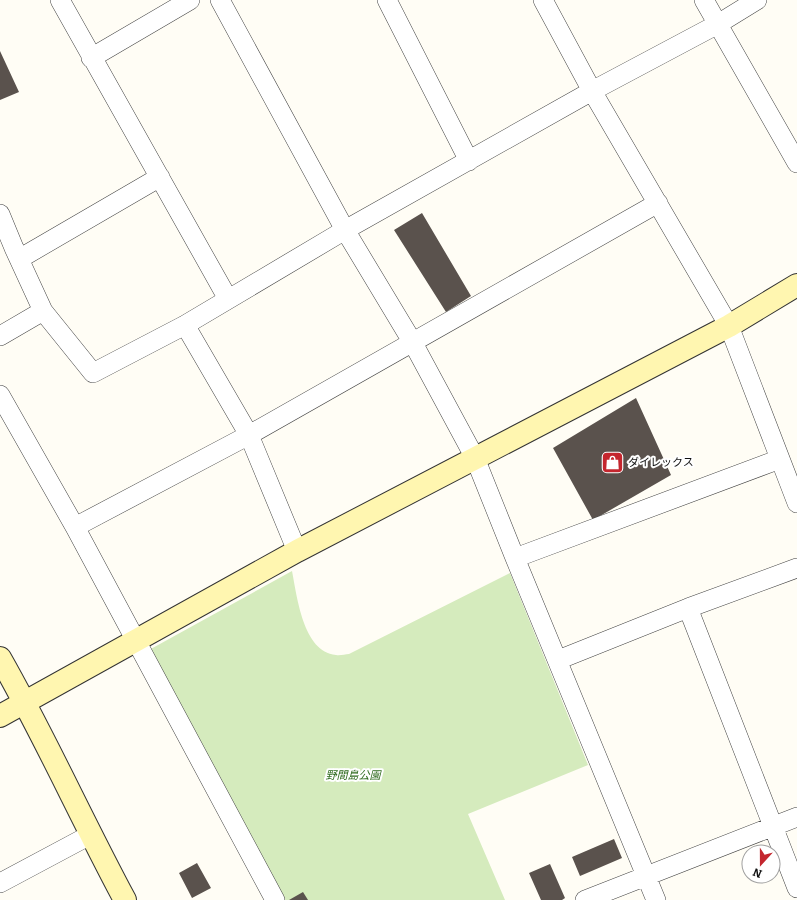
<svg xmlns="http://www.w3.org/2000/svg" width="797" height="900" viewBox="0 0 797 900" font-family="Bitter,'Noto Sans JP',serif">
	<rect width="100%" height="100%" fill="#fffdf5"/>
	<path fill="#d5ebbd" d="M292,571C297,596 303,652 336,655C340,656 345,654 349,654L510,573L588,765L468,814L505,900H284L149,650Z"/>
	<path fill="#5a524d" d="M0,51L19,92L0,100Z
		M422,213L471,296L446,312L394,230Z
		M636,398L671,475L593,520L553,448Z
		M614,839L622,858L580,876L572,857Z
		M197,863L211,888L192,898L179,873Z
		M550,864L565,898L562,900H541L529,873Z
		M303,892L308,900H289Z"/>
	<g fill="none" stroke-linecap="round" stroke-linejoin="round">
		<defs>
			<path id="street" d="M60,0L228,299
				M220,0L345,230L413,343L475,458L515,558L656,900
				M387,0L469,161
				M543,0L592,91L729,326L797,503
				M704,0L797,163
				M91,58L190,0
				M0,214L14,248L43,311L93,373L185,325L345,230L592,91L718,24L757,0
				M19,259L160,177
				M185,325L249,435L297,551
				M0,336L43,311
				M0,395L75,527L275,900
				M75,527L249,435L658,203
				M515,558L780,459
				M688,608L797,888
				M558,660L688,608L797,568
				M0,883L90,835
				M585,900L797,817"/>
			<path id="secondary" d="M0,658C45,737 82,820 125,900
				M0,716L297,551L729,326L797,285"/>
		</defs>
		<use href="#street" stroke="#444" stroke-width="20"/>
		<use href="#secondary" stroke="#333" stroke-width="24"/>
		<use href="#street" stroke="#fff" stroke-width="19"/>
		<use href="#secondary" stroke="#fff6b0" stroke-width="22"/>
	</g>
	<defs>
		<symbol id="shop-square" viewBox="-11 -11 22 22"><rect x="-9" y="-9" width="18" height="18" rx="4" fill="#c4262e" stroke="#fff"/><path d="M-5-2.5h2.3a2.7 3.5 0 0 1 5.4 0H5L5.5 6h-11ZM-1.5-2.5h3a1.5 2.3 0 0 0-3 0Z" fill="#fff"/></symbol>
	</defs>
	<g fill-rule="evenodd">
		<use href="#shop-square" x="600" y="450" width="25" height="25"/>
	</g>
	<g text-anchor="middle" stroke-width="4" stroke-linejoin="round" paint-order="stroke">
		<g font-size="11" fill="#111" stroke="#fff" text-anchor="start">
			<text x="628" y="466">ダイレックス</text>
		</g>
		<g font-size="11" font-style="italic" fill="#2f6b1f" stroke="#fff">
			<text x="353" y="779">野間島公園</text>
		</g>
	</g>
	<g transform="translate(761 864) rotate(201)"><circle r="19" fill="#ffffff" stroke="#a0a0a0"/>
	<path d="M0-3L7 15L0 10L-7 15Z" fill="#c4262e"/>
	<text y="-6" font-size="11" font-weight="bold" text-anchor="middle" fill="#111111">N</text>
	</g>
</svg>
